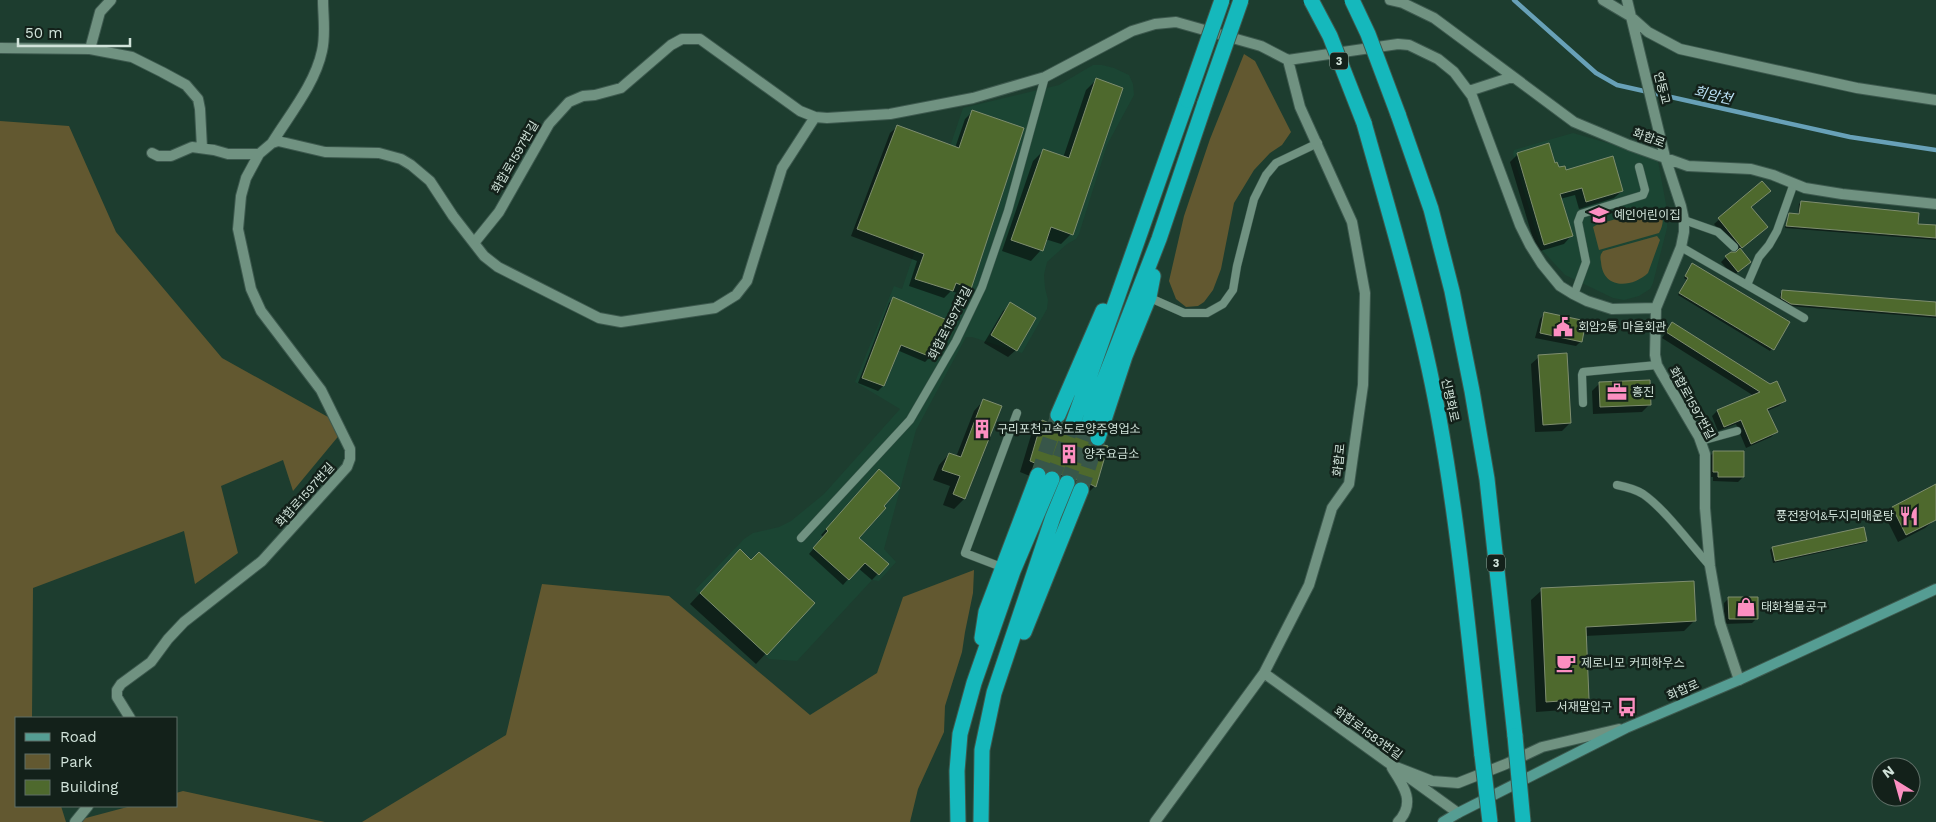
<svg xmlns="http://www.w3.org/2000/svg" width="1936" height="822" viewBox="0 0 1936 822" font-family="'Work Sans','Noto Sans KR',sans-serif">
	<rect width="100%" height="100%" fill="#1d3d2f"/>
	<path fill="#1b4533" d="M1093,65H1102L1114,68L1129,75L1133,84L1134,95L1107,145L1079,234L1076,239L1067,244L1047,262L1044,275L1045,288L1048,300L1047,309L1022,353L972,337H966L916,430L884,549L896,562L879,581L872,580L797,661L769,659L695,590L744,539L753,533L779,527L791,521L824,494L900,409L855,382L894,286L902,289L963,108L1059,85Z
		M1573,133L1649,155L1658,161L1667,210V228L1653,283L1650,289L1639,296L1624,300L1613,298L1565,275L1541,249L1513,154L1514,150Z"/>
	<path fill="#625830" d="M1244,54L1255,61L1291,132L1282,145L1270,153L1254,170L1234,203L1221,269L1213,290L1204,302L1198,306L1186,307L1176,299L1169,281L1184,216L1210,139Z
		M0,121L69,126L116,232L222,358L346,427L293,491L283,460L221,486L238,553L195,584L184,531L33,588L32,718H16V806H61L66,822H0Z
		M1653,209C1666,209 1664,225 1659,233L1599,250L1593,227L1598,224Z
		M1657,236L1660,240L1648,273C1632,288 1603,290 1601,262C1600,257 1600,255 1603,251Z
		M974,570L973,593L965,632L962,652L945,706L944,732L918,789L910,822H362L506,735L542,584L669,596L810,715L877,673L903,597Z
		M183,791L325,822H71L131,806H176V793Z"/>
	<path fill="#0007" d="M1096,80L1071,234L1061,244L1045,239L1041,250L1031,261L1002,251L1033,161L1043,151L1063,158L1086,90Z
		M972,112L970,288L963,295L951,291L944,298L909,286L917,261L851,236L890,133L898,126L955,148L965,119Z
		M1518,154L1554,164L1558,169L1622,191L1614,198L1579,209L1575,195L1560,199L1571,236L1564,244L1537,252L1510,162Z
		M1762,183L1750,208L1761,231L1739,249L1744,267L1733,276L1721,262L1726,257L1737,252L1714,224Z
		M1801,202L1917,225L1936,227V240L1785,228L1790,215H1798L1799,204Z
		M1690,267L1789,322L1770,351L1678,295L1687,280L1684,278Z
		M1782,292L1936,304V318L1789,306L1780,300V294Z
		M893,298L930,357L925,362L897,350L883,386L878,391L858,383L889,303Z
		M1011,304L1016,350L1008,357L984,343L1003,311Z
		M1544,314L1581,341L1576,346L1535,338L1540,319Z
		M1672,324L1784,401L1779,406L1767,411L1776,432L1771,437L1746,448L1736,424L1718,431L1712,416L1717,411L1754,396L1662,338Z
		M1539,357L1570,423L1562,431L1535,432L1531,364Z
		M1600,383L1650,404L1642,412L1593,414L1592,391Z
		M984,400L964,499L954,509L943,505L950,486L933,480L939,465L949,454L956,457L974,411Z
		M1043,422L1094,448L1106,447L1095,486L1084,497L1073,491L1065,489L1060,484L1052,485L1020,472L1032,432Z
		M1714,452L1743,477L1738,482L1713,481V477H1708L1709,457Z
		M874,477L882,506L858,538L887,564L872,580L858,568L843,585L809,554L823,537L821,535Z
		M1936,485V519L1925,528L1898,542L1885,516L1892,508Z
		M1866,541L1864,543L1773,563L1770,550L1773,548Z
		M730,561H751L813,603L756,664L690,604Z
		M1542,590L1694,621L1684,631L1585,636L1588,699L1577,709L1536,712L1531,600Z
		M1729,598L1757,618L1752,623L1724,624V603Z"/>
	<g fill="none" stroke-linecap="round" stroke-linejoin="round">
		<path stroke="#68a1b8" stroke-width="4.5" d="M1514,0L1596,73L1617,85L1850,137L1936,150"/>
	</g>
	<path fill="#4e692d" stroke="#7e8d6f" d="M1096,78L1123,88L1073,235L1051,227L1043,251L1011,240L1043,149L1069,158Z
		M972,110L1024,128L971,289L956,283L953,291L915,279L924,254L857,229L897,125L959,148Z
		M1549,143L1555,163L1557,162L1559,167L1565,166L1566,170L1613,156L1623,191L1586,202L1582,188L1560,194L1573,236L1544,245L1517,153Z
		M1762,181L1771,191L1751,207L1768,227L1742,248L1718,218Z
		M1801,201L1919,213L1918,224L1936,225V238L1786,226L1789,213L1799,214Z
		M1740,248L1751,262L1738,272L1725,256L1731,252H1736Z
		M1692,263L1790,322L1774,350L1679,293L1688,278L1685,276Z
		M1782,290L1936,302V316L1791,304L1781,298Z
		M893,297L947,320L931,357L901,345L884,386L862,378Z
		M1010,302L1036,318L1017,351L991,335Z
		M1544,312L1586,321L1582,342L1540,333Z
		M1672,322L1770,384L1777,381L1786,401L1767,409L1778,432L1751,444L1741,420L1724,427L1717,410L1760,392L1666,332Z
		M1567,353L1571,423L1543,425L1538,355Z
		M1650,380L1651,405L1600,407L1599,382Z
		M983,399L1002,406L965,499L953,494L960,476L942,470L949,453L961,457Z
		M1042,420L1089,439L1091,444L1095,447H1099L1104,445L1108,446L1096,487L1084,481L1075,479L1070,474L1063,475L1030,461Z
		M1713,451H1744V477H1718V472H1713Z
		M879,469L900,488L884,506L886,508L859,538L889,564L879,575L865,563L849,580L813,548L828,531L826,529Z
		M1936,484V520L1906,535L1892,507Z
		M1864,527L1867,541L1775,561L1772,547Z
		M740,549L751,560L759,552L815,603L767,655L700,593Z
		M1694,581L1696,621L1586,627L1589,699L1546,702L1541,588Z
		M1728,597H1758V619H1729Z"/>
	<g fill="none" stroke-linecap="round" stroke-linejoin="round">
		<path stroke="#385649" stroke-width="15" stroke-dasharray="15 8" stroke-linecap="butt" d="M1038,475L1058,415
			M1052,479L1073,423
			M1067,483L1088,426
			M1081,490L1098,438"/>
		<defs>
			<path id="lane" d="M1684,220L1718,232L1734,247
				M1681,247L1804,318
				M1747,285L1759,257L1769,245L1777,231L1794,183
				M1574,295L1586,262L1578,222L1581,214L1643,195L1645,190L1639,167
				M1148,297L1184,313H1207L1223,304L1233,290L1237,266L1254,199L1266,175L1276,163L1318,143
				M1583,403L1582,375L1583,372L1657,365
				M1701,441L1737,431
				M1617,485C1627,487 1635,489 1643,494C1665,509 1691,545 1710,566
				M801,538L910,420L956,341L982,287L1008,211L1045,77
				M1004,568L965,553L1017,413"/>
			<path id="street" d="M1390,0L1403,3L1434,18L1574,122L1629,145L1688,166L1751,169L1773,175L1805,188L1842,194L1936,204
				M1603,0L1630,16L1648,32L1680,49L1857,88L1936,100
				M1627,0L1665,157L1681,206L1684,220V232L1681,247L1656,308L1655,355L1657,365L1662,374L1699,437L1705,454V508L1710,566L1720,623L1739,680
				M0,48L90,49L132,57L162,72L186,85L198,99L200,109L202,148
				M90,49L100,12L111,0
				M1288,60L1398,44L1409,45L1438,59L1454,72L1472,96L1520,225L1530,245L1542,264L1560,286L1573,294L1587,301L1612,309L1656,308
				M1469,91L1512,77
				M272,143C290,114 315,84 322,51C326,34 323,16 323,0
				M152,153L158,156H171L192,147L214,150L228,154H259
				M474,243L499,212L549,124L569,102L583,96L595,95L621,88L671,45L682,39H700L800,111L815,117L827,118L890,114L973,98L1045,77L1132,31L1155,24L1176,22L1261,46L1288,60
				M1264,673L1458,813
				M130,718L117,697V690L121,684L151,662L168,639L184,622L262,561L347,467L350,459V449L321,390L261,311L251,289L238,229L241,196L246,178L259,154L272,143L278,141L325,152L379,153L401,159L411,165L430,181L453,216L484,256L498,267L599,318L621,322L715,308L736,295L747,281L782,168L815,117
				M1391,765L1432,781L1458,783L1506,764L1542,747L1619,729
				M1392,768C1404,786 1416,803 1398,822
				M75,822L88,806
				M1155,822L1264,673L1309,585L1332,508L1349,484L1363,385L1365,293L1352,222L1300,107L1288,60"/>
			<path id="secondary" d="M1443,822L1458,813L1626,728L1739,680L1936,589"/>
			<path id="highway" d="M1398,114L1431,209L1452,291L1472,391L1487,479L1515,736
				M1364,123C1391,219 1420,315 1438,413C1459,526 1469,641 1482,755
				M1058,415L1103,311
				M1073,423L1187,100
				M1088,426L1101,388L1159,239L1205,103
				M1098,438L1125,356L1149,297L1153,276
				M1024,632L1081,490
				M982,638L986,612L1038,475
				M958,822L957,771L960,734L974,683L1013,571L1052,479
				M981,822L982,750L994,693L1053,517L1067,483"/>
		</defs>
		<use href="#lane" stroke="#3d594e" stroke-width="9"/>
		<use href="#street" stroke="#3d594e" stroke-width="12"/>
		<use href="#secondary" stroke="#3d594e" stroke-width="12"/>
		<use href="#highway" stroke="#3d594e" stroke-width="17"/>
		<use href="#lane" stroke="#709281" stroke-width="8"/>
		<use href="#street" stroke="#709281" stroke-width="10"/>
		<use href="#secondary" stroke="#559d93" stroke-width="10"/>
		<use href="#highway" stroke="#15b8bc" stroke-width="15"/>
		<defs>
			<path id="highway-bridge" d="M1311,0L1330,36L1364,123
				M1352,0L1368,34L1398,114
				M1187,100L1222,0
				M1205,103L1241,0
				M1515,736L1523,822
				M1482,755L1490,822"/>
		</defs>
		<use href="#highway-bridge" stroke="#3d594e" stroke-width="17" stroke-linecap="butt"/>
		<use href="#highway-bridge" stroke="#15b8bc" stroke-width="15"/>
	</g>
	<defs>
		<symbol id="school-bare" viewBox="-9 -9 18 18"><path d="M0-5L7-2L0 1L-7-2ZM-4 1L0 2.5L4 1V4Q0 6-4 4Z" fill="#fc8fc1" stroke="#13211a" stroke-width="2.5" paint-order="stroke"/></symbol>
		<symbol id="civic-bare" viewBox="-9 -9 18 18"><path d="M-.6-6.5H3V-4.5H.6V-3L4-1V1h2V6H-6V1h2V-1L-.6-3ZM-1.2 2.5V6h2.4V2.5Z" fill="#fc8fc1" stroke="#13211a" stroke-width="2.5" paint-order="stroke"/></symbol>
		<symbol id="office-bare" viewBox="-9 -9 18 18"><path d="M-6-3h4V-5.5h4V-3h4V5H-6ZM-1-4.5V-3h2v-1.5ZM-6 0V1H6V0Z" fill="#fc8fc1" stroke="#13211a" stroke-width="2.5" paint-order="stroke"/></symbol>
		<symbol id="building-bare" viewBox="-9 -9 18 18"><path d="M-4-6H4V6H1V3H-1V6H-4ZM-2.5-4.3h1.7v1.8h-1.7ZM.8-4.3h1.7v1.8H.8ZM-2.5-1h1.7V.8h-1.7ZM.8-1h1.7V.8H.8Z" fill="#fc8fc1" stroke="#13211a" stroke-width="2.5" paint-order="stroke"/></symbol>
		<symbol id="restaurant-bare" viewBox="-9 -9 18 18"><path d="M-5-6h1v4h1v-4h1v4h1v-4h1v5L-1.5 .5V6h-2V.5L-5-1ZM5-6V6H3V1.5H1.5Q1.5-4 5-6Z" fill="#fc8fc1" stroke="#13211a" stroke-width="2.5" paint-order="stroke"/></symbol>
		<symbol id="shop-bare" viewBox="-9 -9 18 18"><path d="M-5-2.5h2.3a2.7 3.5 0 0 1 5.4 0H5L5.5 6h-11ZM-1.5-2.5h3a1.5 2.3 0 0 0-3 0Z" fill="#fc8fc1" stroke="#13211a" stroke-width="2.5" paint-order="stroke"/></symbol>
		<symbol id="cafe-bare" viewBox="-9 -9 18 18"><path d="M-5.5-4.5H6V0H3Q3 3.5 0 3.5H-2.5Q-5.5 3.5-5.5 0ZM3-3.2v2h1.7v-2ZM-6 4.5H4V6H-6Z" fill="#fc8fc1" stroke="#13211a" stroke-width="2.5" paint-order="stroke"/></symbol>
		<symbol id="bus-bare" viewBox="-9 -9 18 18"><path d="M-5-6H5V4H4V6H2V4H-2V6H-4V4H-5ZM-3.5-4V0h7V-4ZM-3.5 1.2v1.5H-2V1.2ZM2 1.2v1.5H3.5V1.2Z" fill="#fc8fc1" stroke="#13211a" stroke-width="2.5" paint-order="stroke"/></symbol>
	</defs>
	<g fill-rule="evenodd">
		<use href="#school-bare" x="1585" y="201" width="28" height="28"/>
		<use href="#civic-bare" x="1549" y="313" width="28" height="28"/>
		<use href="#office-bare" x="1603" y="378" width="28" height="28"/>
		<use href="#building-bare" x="968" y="415" width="28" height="28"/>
		<use href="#building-bare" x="1055" y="440" width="28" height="28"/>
		<use href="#restaurant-bare" x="1895" y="502" width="28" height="28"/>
		<use href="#shop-bare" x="1732" y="593" width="28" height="28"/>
		<use href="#cafe-bare" x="1552" y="649" width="28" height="28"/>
		<use href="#bus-bare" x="1613" y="693" width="28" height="28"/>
	</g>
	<g text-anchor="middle" stroke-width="5" stroke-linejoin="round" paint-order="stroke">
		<g fill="#13211a" stroke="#98a9a0" stroke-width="1">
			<rect x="1330" y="52.5" width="18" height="17" rx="4"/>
			<rect x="1487" y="554.5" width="18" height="17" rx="4"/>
		</g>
		<g font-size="11" font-weight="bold" fill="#d1e3da">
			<text x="1339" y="65">3</text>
			<text x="1496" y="567">3</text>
		</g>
		<g font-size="12" fill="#d1e3da" stroke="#13211a">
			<text transform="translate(1662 88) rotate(76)" y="4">연동교</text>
			<text transform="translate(1649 138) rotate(20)" y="4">화합로</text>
			<text transform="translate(515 157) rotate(-60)" y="4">화합로1597번길</text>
			<text transform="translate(950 323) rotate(-63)" y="4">화합로1597번길</text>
			<text transform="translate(1450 400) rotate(78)" y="4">신평화로</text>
			<text transform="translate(1692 403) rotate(61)" y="4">화합로1597번길</text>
			<text transform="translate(1339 460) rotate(-84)" y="4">화합로</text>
			<text transform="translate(305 495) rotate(-48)" y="4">화합로1597번길</text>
			<text transform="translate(1683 690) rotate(-23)" y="4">화합로</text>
			<text transform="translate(1368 733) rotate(36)" y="4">화합로1583번길</text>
		</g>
		<g font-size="12" fill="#d1e3da" stroke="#13211a" text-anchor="start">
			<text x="1614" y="219">예인어린이집</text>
			<text x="1578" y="331">회암2통 마을회관</text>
			<text x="1632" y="396">흥진</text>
			<text x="997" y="433">구리포천고속도로양주영업소</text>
			<text x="1084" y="458">양주요금소</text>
			<text x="1894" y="520" text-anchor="end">풍전장어&amp;두지리매운탕</text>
			<text x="1761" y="611">태화철물공구</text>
			<text x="1581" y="667">제로니모 커피하우스</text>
			<text x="1612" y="711" text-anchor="end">서재말입구</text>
		</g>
		<g font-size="14" font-style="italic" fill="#bbe1f5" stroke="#13211a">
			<text transform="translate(1713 95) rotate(13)" y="5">회암천</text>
		</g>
	</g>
	<rect x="15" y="717" width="162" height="90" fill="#13211a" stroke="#5f6f67"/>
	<rect x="25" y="733" width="25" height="8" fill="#559d93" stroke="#5f6f67"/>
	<text x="60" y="742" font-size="15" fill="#d1e3da">Road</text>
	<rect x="25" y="754" width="25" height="15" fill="#625830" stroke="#5f6f67"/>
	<text x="60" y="767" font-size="15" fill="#d1e3da">Park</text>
	<rect x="25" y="780" width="25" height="15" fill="#4e692d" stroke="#5f6f67"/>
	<text x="60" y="792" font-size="15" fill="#d1e3da">Building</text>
	<g transform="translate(1896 782) rotate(323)"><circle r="24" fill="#13211a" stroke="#5f6f67"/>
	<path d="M0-4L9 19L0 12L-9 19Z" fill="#fc8fc1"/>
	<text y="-8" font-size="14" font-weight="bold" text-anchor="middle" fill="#d1e3da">N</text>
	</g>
	<path d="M18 38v8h112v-8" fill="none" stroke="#d1e3da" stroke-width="2.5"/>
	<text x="25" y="38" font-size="15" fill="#d1e3da" stroke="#13211a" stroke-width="4" paint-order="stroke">50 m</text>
</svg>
